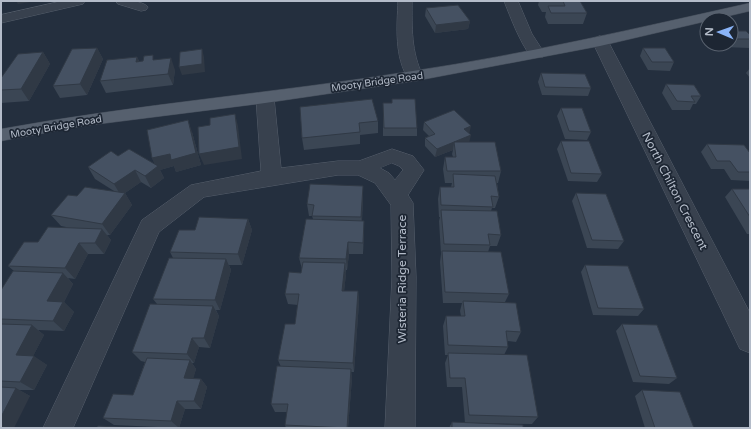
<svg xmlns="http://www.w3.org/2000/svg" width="751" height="429" viewBox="0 0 751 429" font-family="'Varela Round',sans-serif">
	<rect width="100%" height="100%" fill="#242f3e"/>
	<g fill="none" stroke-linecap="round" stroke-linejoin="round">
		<defs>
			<path id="minor" d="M62,1H85L83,4L1,23V15Z
				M116,1C126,1 142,0 148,7L146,10L141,11L118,4Z
				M398,1H412C412,27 411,52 423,76L421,80L415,81L409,80C394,57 397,27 398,1Z
				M504,1H518L532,34L545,54L543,57H531C519,40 512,21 504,1Z
				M600,36L605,38L608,41L750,313V353L740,349L592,41L595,38Z
				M265,93L271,94L274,98L281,168L338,161H359L392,149L413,156L424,170L408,195L413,203L416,277L415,428H385L392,277L391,205L375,183L358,175H338L204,197L159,232L73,428H43L142,220L191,185L261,171L256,98L259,94ZM392,163L399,166L403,170L395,180L389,173L380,168Z"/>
			<path id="major" d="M750,3V11L600,46L415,81L265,103L83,126L1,141V129C138,104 276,93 413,71C526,54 638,28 750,3Z"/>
		</defs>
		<use href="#minor" stroke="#565f6c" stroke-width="1"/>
		<use href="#major" stroke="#414a57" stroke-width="1"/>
		<use href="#minor" fill="#38414e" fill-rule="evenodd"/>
		<use href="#major" fill="#56606e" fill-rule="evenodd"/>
	</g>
	<path fill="#3b4654" d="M539,1H580L587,13L583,24H548L545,17L546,12H542L538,5Z
		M426,8L470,21L468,29L435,33L425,16Z
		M731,31L750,35V46L749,48L724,47L722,44H731Z
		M97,48L103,59L87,95L60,98L53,86Z
		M643,48L674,62L670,71L648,70L640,56Z
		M43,52L50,64L29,101L1,103V78Z
		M137,57L139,61L155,60L175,70L173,85L106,93L100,81Z
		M750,68V78L746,73Z
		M541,73L591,88L588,96L542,95L538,82Z
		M666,84L701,96L696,104H693L690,110H672L662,93Z
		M383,103L417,128V136H383Z
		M300,107L378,121V133L360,135V144L304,150L302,138Z
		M561,108L591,132L587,140L565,139L557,116Z
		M424,122L469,134V142L501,171L498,183H497L499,197L495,208H492L491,211L501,235L497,246H490L488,252L509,294L505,302L521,332L516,342L507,341L508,347L504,355L538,417L532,424L465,423L462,387H447L445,363L448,355H445L443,326L446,316H461L460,311L462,303H443L440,262L441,254L439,221L440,217H439L438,199L440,187H451L452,183H445L443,169L445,157H453L452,154L453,150L435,157L425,146V138L429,136L423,130Z
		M192,132L201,165L176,172L174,166L160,170L164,178L151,188L141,182L125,193L132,205L110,235H107L111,240L104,254H88L75,279L68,278L73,284L64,302L74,312L64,331L38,330L44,335L33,356L47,365L34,390H19L30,396L1,428V290L14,271L8,266L38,242L66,227L61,226L51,215L77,196L114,191L95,179L88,167L118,156L155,164L152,158Z
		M561,141L602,174L597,182L568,181L557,149Z
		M707,144L750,153V181L731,180L724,169H711L701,152Z
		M363,186V197L362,221L364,232L363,254H349L347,270H346V274L344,291H358L359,302L354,372H351L352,378L348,428H286L285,425L287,412H275L271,404L281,367L278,360L295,324L298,305L288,304L285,294L301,273L302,269L299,258L313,219L312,216H309L307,204Z
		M732,189H750V234H747L725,197Z
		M576,193L624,241L618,249L587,248L572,201Z
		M248,219L252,230L242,265H229L231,270L220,310H216L219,316L210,348L199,347L194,363H192L196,369L193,378L201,379L207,387L201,409H185L179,428L114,425L103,418L133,395L145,362L141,361L132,352L157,304L153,299L173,258L170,252L195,230Z
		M585,265L644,309L638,316L593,315L581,272Z
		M622,324L677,378L669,384L633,382L616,331Z
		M642,390L694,428H645L635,396Z
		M452,422L523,428H449Z"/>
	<path fill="#303945" d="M16,1H37L18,4Z
		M470,21L468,29L435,33L436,25Z
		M97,48L103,59L87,95L80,84Z
		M202,49L204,57L205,72L182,75L179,67Z
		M43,52L50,64L29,101L21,89Z
		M137,57L142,68L136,62Z
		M171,58L175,70L173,85L168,74Z
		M235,114L238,126L242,159L204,165L199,154Z
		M188,120L192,132L201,165L176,172L174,166L160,170L164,178L151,188L145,176L156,168L152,158Z
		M471,126L469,135L464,129Z
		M471,135L469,143L454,142L453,150L435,157L437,149Z
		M135,170L141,182L125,193L132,205L110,235L102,224L121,196L114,184Z
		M363,186V197L361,228V217Z
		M248,219L252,230L242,265L238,254Z
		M364,221V232L363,254V243Z
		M102,229L111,240L104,254L95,243Z
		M348,242L349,254L347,270L346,259Z
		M79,243L88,254L75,279L65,268Z
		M226,259L231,270L220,310L215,300Z
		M345,263L346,274L343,301L342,291Z
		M63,273L73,284L64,302L74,312L64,331L53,321L47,301Z
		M358,291L359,302L354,372L353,363Z
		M213,306L219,316L210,348L204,338Z
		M32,325L44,335L29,364L16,355Z
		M192,338L199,347L194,363L187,354Z
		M34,356L47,365L34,390L20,382Z
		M190,360L196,369L191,387L184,378Z
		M351,369L352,378L348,428H347Z
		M201,379L207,387L201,409L194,401Z
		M16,388L30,396L14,428H1V417Z
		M177,401L185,409L179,428L171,421Z"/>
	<path fill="#455162" stroke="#303945" d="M545,1H580L587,13H551L548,6H565L563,1Z
		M458,5L470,21L436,25L426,8Z
		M731,31H746L750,35V39H731Z
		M97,48L80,84L53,86L72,49Z
		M643,48H665L674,62H652Z
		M202,49V64L179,67L180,52Z
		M43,52L21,89L1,90V78L18,54Z
		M153,55V60L171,58L168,74L100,81L107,60L137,57L136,62L143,61L144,56Z
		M541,73L585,74L591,88L545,87Z
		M666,84L694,85L701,96H691L695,102L677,101Z
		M372,99L378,121L359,123L360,132L302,138L300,107Z
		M392,99H415L417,128H384L383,103H392Z
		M561,108H582L591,132L569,131Z
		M454,110L471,126L464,129L471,135L437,149L425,138L435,134L424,122Z
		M235,114L239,147L199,154L198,127L210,125V118Z
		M188,120L196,153L171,160L170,154L152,158L147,130Z
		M561,141H589L602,174L571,173Z
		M454,142H495L501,171H447L445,157H456Z
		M707,144L744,145L750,153V172H738L730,161H717Z
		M129,149L158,166L145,176L135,170L114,184L88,167L111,151L118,156Z
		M453,174L495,176L499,197L491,196L493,207L441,205L440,187H454Z
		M310,184L363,186L361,217L312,216L314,205L307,204Z
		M85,187L125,193L102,224L51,215L68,195L77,196Z
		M732,189H750V217Z
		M576,193L606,194L624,241L592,240Z
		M441,210L497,211L501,235L488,234L490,245L444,244Z
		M199,217L248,219L238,254L170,252L179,230H195Z
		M306,219L364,221L363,243L348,242L346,259L299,258Z
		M48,227L102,229L95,243H79L65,268L8,266L24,242H38Z
		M442,251L501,252L509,294L445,292Z
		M169,258L226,259L215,300L153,299Z
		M303,262L345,263L342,291H358L353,363L278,360L285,324H295L299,294H285L289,272L301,273Z
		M585,265L628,266L644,309L598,308Z
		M13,271L63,273L47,301L63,302L53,321L1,319V290Z
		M463,301L516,303L521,332L506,331L508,347L448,345L446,316H465Z
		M150,304L213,306L204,338H192L187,354L132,352Z
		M1,324L32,325L16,355L34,356L20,382L1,381Z
		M622,324L657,325L677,378L640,376Z
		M448,353L527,355L538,417L469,415L465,378H450Z
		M147,358L190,360L184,378L201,379L194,401H177L171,421L103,418L113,394L133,395Z
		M277,366L351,369L347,428L285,425L288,404H271Z
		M1,387L16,388L1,417Z
		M642,390L680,392L694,428H655Z
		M452,422L523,425V428H452Z
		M98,426L138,428H97Z"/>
	<g text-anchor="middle" stroke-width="3.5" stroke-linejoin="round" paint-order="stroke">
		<g font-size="10" fill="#b4bcc9" stroke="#1d2633">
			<text transform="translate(377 81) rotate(-8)" y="4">Mooty Bridge Road</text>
			<text transform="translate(56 126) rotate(-10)" y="4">Mooty Bridge Road</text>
		</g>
		<g font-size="12" fill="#b4bcc9" stroke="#1d2633">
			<text transform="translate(675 191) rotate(63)" y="4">North Chilton Crescent</text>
			<text transform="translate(402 279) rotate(-90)" y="4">Wisteria Ridge Terrace</text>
		</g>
	</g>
	<rect width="751" height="429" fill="none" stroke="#b4bcc9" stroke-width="4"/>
	<g transform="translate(719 32) rotate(272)"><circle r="19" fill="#1d2633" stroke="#59626f"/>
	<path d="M0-3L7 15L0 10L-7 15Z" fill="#8ab4f8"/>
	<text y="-6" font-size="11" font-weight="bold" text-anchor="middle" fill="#b4bcc9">N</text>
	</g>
</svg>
